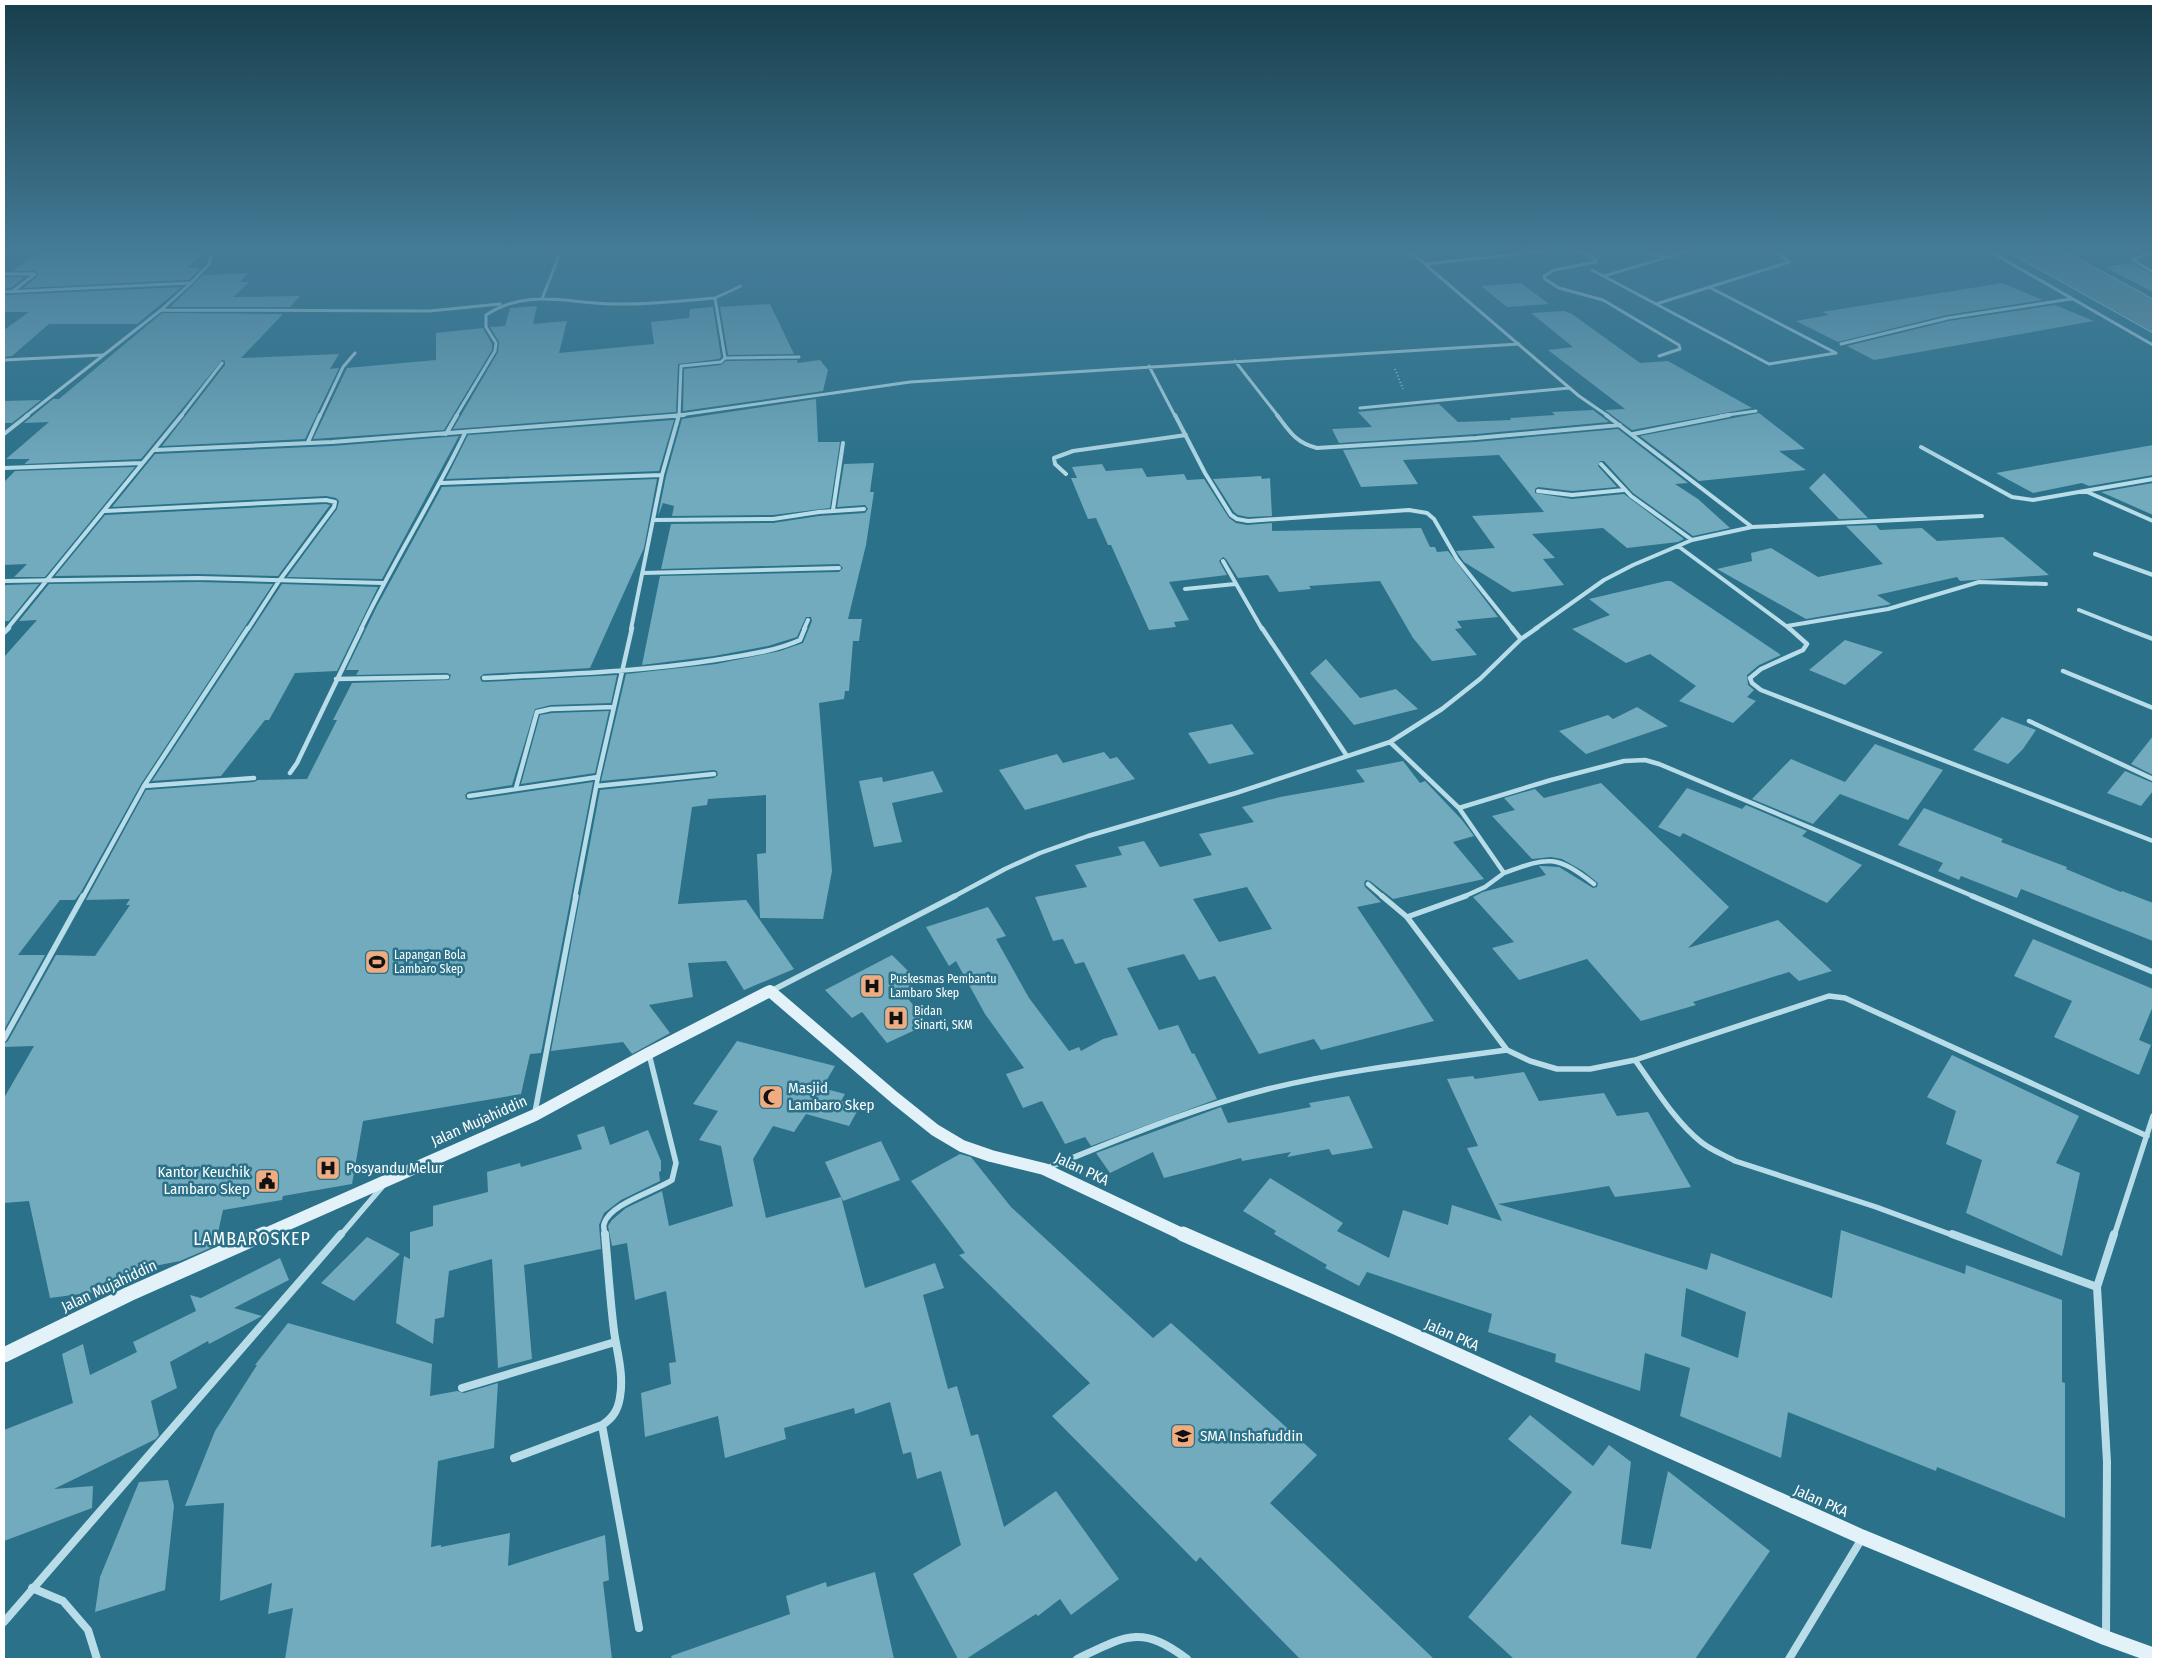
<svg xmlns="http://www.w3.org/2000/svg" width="2157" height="1663" viewBox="0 0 2157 1663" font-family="'Fira Sans Condensed',sans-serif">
	<rect width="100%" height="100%" fill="#2a7189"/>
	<path fill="#6c99a8" stroke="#addbe8" d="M2001,248H2059L2153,299V333Z"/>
	<path fill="#72abbe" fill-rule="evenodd" d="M42,248H210L187,268H201L189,280L23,288L37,277L38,273L35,271H13Z
		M2132,263L2153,275V292L2105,267Z
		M248,273L240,282H250L233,297L300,296L290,307H170L203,275Z
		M25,277L11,288L4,289V277Z
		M1521,283L1549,304L1507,307L1481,286Z
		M2002,283L2043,300L1947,315L1838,342L1796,321L1829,315L1822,312Z
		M182,287L137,324H49L12,356L4,357V330L29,312H4V295Z
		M770,304L794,354L728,355L720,307Z
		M2055,305L2094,321L1874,360L1847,346L1949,321Z
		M537,306L533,324L567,321L559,353L654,344L651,322L689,318L690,309L713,307L721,357L719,359L678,364L676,412L453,429L498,352L499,342L490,327L505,326L510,308Z
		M1564,311L1572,314L1640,363L1668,361L1752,408L1632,430L1605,410L1625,409L1548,350L1573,347L1531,313Z
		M162,313L283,314L241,358L339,354L330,369L339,368L305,439L162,446L225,365V361L222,360L141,459L24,464L30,459H6L49,422L24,423L53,399H59Z
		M483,328L492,344V350L444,430L313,439L347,368L436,360V333Z
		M797,360L798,363L820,360L828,370L823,391L683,411L684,369L721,365L726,361Z
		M816,399L818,442H840L830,508L773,515L672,516L674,506L663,503L658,516L666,476L682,419Z
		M41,400L12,423H4V401Z
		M1439,404L1458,422L1511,420L1510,418L1555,415L1552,412L1593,410L1609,422L1476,434L1339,443L1332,429L1372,427L1358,412Z
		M1759,413L1805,449L1779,451L1806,470L1699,481L1640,436Z
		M674,420L659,471L446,479L468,435Z
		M1618,429L1688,483L1675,484L1698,499L1730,528L1693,536L1633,493L1604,461H1600L1598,466L1617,487L1572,491L1538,487L1535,489V493L1572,499L1624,494L1684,539L1678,542L1627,548L1603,528L1532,534L1555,558L1543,559L1564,585L1512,592L1464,562L1456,551L1495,548L1472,516L1544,512L1499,455L1403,460L1418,484L1361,487L1343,450L1476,442Z
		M459,436L382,579L287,577L337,509L339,501L336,498L326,496L112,507L155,454L332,446Z
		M2153,445V475L2089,486L2082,483L2033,493L1996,473Z
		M874,463L870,492H874L866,545L848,619H862L859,641H853L849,691H845L844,699L819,703L832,871L823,919L760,918L757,854L766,853V795L708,799L707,805L692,807L678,904L746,900L794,969L744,990L726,961L688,963L693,997L649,1005L670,1033L632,1054L623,1042L551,1051L600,790L714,778L718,775L717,771L714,770L601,781L626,674L716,664L780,651L803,643L812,621L811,617H806L797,637L768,646L714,656L642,665L660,576L839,572L843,568L839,564L661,569L671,524L773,523L819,516L865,513L868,509L865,505L837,507L844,464Z
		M1102,464L1106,471L1142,468L1147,477L1184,474L1187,480L1204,479L1229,518L1236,523L1247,525L1272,523V531L1421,528L1430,547H1435L1437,552L1448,551L1498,617L1457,621L1462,628L1455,629L1477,655L1432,661L1413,638L1380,581L1309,586L1311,589L1279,592L1268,575L1238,578L1226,559L1223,557L1219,561L1227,575L1169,582L1189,620L1174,622L1176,627L1149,630L1111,545H1108L1096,518L1088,519L1071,478H1077L1072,467Z
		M135,467L45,577H14L27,564L4,565V482L15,471Z
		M1824,473L1868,518L1839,519L1809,488Z
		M1261,476L1262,479L1270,478L1272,516L1248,517L1238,515L1234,512L1213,479Z
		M657,479L644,548L590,668L484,674L480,677L481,681L484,682L617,675L611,703L551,705L535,709L512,785L468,792L465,795L466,799L470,800L593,782L541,1053L530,1054L521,1094L363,1121L352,1184L283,1196L282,1200L223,1210L215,1246L180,1261L139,1269L133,1282L118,1289L50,1298L29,1201L4,1203V1098L34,1046L4,1047V1044L8,1041L56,955L95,956L130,905H126L130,899L86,900L146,790L254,782L258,780L307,779L337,720H333L352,683L449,680L451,675L447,673L356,675L359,670H346L377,606L442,487Z
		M2153,483V515L2101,492Z
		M326,504L330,505L278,576L198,574L55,576L105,515Z
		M1876,525L1880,530L1922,528L1937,541L2003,537L2049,575L1960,581L1957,577L1877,595L1891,604L1887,605L1806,619L1717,569L1752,561L1751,553L1771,548L1818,577L1883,564L1846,526Z
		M1666,581H1671L1781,655L1759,665L1747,675L1748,685L1754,690L1747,697L1756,701L1733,723L1679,701L1696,686L1650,654L1626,663L1572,629L1610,615L1589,599Z
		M198,582L273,584L141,784L81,892L75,900H60L18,955H45L4,1030V657L37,620L19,621L49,584Z
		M39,584L9,621H4V587L6,585Z
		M282,584L378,587L337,671L295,673L269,720H265L221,776L152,781Z
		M1845,640L1883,652L1845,685L1809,670Z
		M1326,659L1360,698L1396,689L1418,709L1354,725L1310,673Z
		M1637,707L1668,726L1586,754L1559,731L1608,715L1613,719Z
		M609,711L595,773L521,784L540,715L552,713Z
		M2002,717L2036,730L2023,749L2008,764L1973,750Z
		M1232,724L1254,754L1209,764L1188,733Z
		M2153,736V775L2131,764Z
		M1875,744L1943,770L1908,820L1840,794L1813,824L1752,799L1791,759L1845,782Z
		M1104,752L1110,759L1117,757L1135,779L1025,810L999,770L1057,754L1063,763Z
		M1403,761L1420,783L1425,781L1462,820L1474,836L1453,842L1484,879L1393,899L1370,881L1366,880L1364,883L1365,887L1381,902L1357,907L1434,1021L1321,1050L1314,1039L1259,1054L1215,976L1199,980L1184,954L1127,968L1159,1030L1178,1025L1192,1054L1194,1053L1217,1099L1091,1146L1085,1137L1065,1144L1042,1101L1023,1108L1006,1074L1024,1068L985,1014L956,961L949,966L926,927L988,907L1006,936L996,939L1029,998L1069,1051L1079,1047L1081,1051L1103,1039L1118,1035L1084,962L1075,964L1063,939L1053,941L1035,897L1087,887L1075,865L1122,855L1118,847L1144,841L1160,867L1212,855L1199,834L1254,822L1242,807L1280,797L1365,782L1356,770ZM1247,887L1272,929L1219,942L1193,899Z
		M933,771L943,792L892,803L902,842L874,847L859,781L882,777L883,782Z
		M2125,771L2153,783V791L2141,806L2107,793Z
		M1601,783L1729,907L1688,948L1778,920L1832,971L1799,981L1789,972L1693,1002L1696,1005L1641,1021L1587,959L1519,980L1492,948L1514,942L1473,897L1483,892L1546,875L1539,866H1542L1559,867L1593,888L1597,887L1598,883L1583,871L1562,859L1551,857L1532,859L1492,816L1515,810L1504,798L1535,789L1544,798Z
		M1687,788L1742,809L1746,805L1807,831L1802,836L1862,865L1827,903L1683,833L1680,837L1658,827Z
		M1924,808L2003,839L2001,842L2067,867L2066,869L2121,892L2122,891L2153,903V941L2021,889L2017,898L1961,876L1959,880L1938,871L1943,863L1898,845Z
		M2033,939L2153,989V1006L2139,1040L2151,1045L2139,1075L2054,1037L2072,1001L2014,976Z
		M892,955L919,982L902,991L928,1024L887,1043L862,1012L852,1018L825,990Z
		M737,1041L835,1066L822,1088L845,1094L841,1101L860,1106L849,1126L806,1114L794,1132L773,1126L753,1159L766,1218L841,1197L865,1288L935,1263L944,1288L923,1295L948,1389L957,1386L971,1436L978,1434L1004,1527L1056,1491L1119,1579L1071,1615L1060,1599L1038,1616L1036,1614L966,1659H958L913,1574L961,1545L941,1471L917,1479L911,1452L903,1454L890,1402L855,1414L854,1408L784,1428L786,1439L725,1458L718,1416L645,1437L641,1393L671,1384L669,1363L676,1362L666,1291L635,1300L627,1243L612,1246L608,1226L612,1220L626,1208L662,1191L669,1226L733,1206L721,1146L699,1140L718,1111L693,1104Z
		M1952,1055L2079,1116L2056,1163L2080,1173L2062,1256L1966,1213L1982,1160L1946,1144L1956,1111L1927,1097Z
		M1524,1072L1539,1101L1604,1093L1617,1116L1648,1112L1691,1187L1615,1197L1609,1186L1498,1204L1707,1270L1711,1253L1832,1298L1841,1230L1965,1274L1966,1265L2062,1300V1382L2065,1383V1518L1937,1467L1936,1471L1788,1412L1781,1458L1680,1416L1690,1368L1645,1353L1640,1391L1555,1362L1556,1354L1488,1332L1492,1314L1367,1272L1359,1286L1325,1268L1327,1265L1274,1234L1276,1231L1243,1211L1270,1178L1343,1223L1337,1231L1389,1258L1403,1210L1448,1225L1452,1205L1502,1221L1467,1148L1478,1146L1447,1079L1473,1076L1475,1079ZM1686,1288L1746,1312L1738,1358L1681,1336Z
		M1349,1096L1373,1148L1332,1155L1329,1149L1287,1157L1291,1152L1242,1161L1241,1158L1164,1178L1153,1152L1110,1173L1096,1153L1221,1107L1228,1123L1311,1107L1309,1103Z
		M604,1126L610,1145L648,1130L661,1161V1171L659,1172L660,1181L621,1200L604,1213L599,1225L601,1249L524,1265L532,1359L498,1368L492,1259L449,1271L444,1317L435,1319L433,1344L396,1323L404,1256L410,1259V1232L433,1226V1206L488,1192L487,1172L520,1163L521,1167L582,1149L577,1135Z
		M881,1141L900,1180L843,1201L825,1162Z
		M960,1154L971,1157L1011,1207L1153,1338L1171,1323L1317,1455L1270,1503L1434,1659H1300L1200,1557L1196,1562L1052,1416L1090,1383L959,1255L965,1253L911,1181Z
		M367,1237L400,1254L354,1301L321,1283Z
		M280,1258L289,1280L234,1308L262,1316L209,1344L208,1341L170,1362L177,1388L151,1401L159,1435L156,1439L54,1489L93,1486L92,1508L4,1541V1430L73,1403L62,1354L83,1344L90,1375L137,1352L133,1342L196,1311L190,1295L201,1298Z
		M288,1323L432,1364L430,1396L457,1391L464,1393L498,1383L494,1448L438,1461L431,1547L441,1545V1547L510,1533L508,1566L605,1535L609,1580L603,1582L612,1659H285L293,1608L268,1614L272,1583L220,1601L224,1503L185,1506L215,1431L257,1365H255Z
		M1530,1415L1593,1466L1609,1445L1631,1462L1621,1544L1651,1549L1668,1471L1770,1551L1695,1659H1514L1468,1617L1572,1492L1508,1439Z
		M168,1480L174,1506L165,1590L95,1612L100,1577L139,1482Z
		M875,1572L894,1659H672L671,1656L790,1614L786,1596L826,1582L827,1587Z"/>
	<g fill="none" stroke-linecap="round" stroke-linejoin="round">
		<path stroke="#b8dde8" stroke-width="2" stroke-dasharray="1 2.5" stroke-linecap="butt" d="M1395,369L1403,389"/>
		<path stroke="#b8dde8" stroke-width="2.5" d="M715,298L741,286"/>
		<path stroke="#b8dde8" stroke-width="3" d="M1406,248L1579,396L1608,416
			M1636,248L1666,258
			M1772,248L1789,262
			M1984,248L2153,345
			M2153,254L2143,255L2133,260L2153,272
			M1426,264L1562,249L1581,252L1595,259L1596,262L1554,270L1544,276L1545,279L1559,288L1603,300L1679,345L1680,349L1659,356
			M1592,270L1769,364L1836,353L1709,287
			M4,274H35L13,291
			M1604,276L1699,248
			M191,283L210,263L209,260L217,248
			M4,292L191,283L161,310L26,416
			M542,299L562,248
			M1656,304L1789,262
			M161,310L429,311L500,304
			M1841,344L1948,318L2071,299
			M725,358L799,357
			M4,360L103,355
			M1235,361L1278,416
			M1149,366L1175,416
			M1360,408L1569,388
			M181,416L222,363
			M320,416L343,367L355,353
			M456,416L495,351L496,343L486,327V315C527,288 567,303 612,304C646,305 681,301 715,298L725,358L721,362L681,366L679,416
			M673,416L910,382L1519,344
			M1720,416L1756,411"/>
		<path stroke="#b8dde8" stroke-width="4" d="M1175,415L1205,473L1231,515L1237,519L1248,521L1409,510L1427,513L1434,519L1457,559L1513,629
			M1277,415C1290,432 1296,443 1317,448L1476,438L1620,425
			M4,434L28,415
			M446,434L457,415
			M1633,434L1729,415
			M308,442L320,415
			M1921,447L2012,497L2033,500L2153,479
			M155,450L332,442L684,415
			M1601,464L1631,496L1692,540
			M4,468L142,463
			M1066,474L1055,464L1054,458L1073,451L1186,435
			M441,483L662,475
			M1538,491L1572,495L1624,490
			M2085,491L2153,521
			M833,510L843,443
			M105,511L326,500L335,502L334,507L279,581L248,629
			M654,520L773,519L819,512L864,509
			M1752,527L1982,516
			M1678,546L1790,629
			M2095,554L2153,575
			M1223,561L1262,629
			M643,573L839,568
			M4,581L198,578L383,583
			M1185,589L1235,584
			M2079,610L2127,629
			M1787,626L1888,609L1979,582L2046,584
			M7,629L182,415
			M361,629C393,562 433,500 465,433
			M631,629L662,475L679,415
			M804,629L808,620
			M1535,629L1604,580L1633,565L1692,540L1752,527L1606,415"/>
		<path stroke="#b8dde8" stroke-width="4.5" d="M1262,628L1347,756
			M1512,628L1521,639
			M1789,628L1807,644L1803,650L1761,669L1750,678L1752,683L1761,690L2153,841
			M2124,628L2153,639
			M4,633L9,628
			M2063,671L2153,708
			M484,678C561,674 639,672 715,660C744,655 773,652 800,640L805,628
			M336,679L447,677
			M2029,721L2153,779
			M1390,742L1459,808L1504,873L1485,887L1463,897
			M290,773L297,763L362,628
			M144,786L254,778
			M597,786L714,774
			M516,788L537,712L551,709L614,707
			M469,796L598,777
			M1459,808L1551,780L1624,761L1645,760L1659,764L1975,897
			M1504,873C1549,857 1555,854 1594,884
			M1368,884L1383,897
			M83,897L144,786L248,628
			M575,897L598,777L632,628
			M953,897L1005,869L1040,853L1088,836L1236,793L1390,742L1442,709L1480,679L1521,639L1537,628"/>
		<path stroke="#b8dde8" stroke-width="5.5" d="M1382,896L1407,917
			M1466,896L1407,917L1507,1050L1530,1061L1557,1069H1590L1635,1060L1829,996L1845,998L2147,1136
			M1972,896L2153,972
			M771,991L955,896
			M4,1039L83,896
			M1635,1060C1655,1088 1674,1120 1701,1142C1711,1150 1724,1155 1735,1161L1876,1207L1955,1236
			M535,1112L576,896
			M1047,1168C1120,1139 1192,1108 1268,1089C1346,1070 1427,1061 1507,1050
			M340,1236L382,1187
			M605,1236C605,1233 603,1227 604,1224C609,1204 656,1191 672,1180L676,1163L649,1054
			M2114,1236L2153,1116"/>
		<path stroke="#b8dde8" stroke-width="8" d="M1952,1234L2097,1287
			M462,1388L615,1342
			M602,1425L639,1628
			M514,1458L602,1425C613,1418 618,1410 620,1397C624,1374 617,1353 614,1331C610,1299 608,1267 605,1234
			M32,1588L63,1601L88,1630L97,1659
			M4,1622L341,1234
			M2106,1637L2107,1462L2097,1287L2114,1234
			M1077,1659C1125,1636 1141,1624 1187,1659
			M1789,1659L1861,1540"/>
		<path stroke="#e2f2f8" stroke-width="12" d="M261,1236L535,1115L649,1053L770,991L895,1098L935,1130L962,1146L991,1156L1044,1169L1186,1236"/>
		<path stroke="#e2f2f8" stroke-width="15" d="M1183,1234L1395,1327L1862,1537L2106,1638L2153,1655
			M4,1355L129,1294L264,1234"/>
	</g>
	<linearGradient id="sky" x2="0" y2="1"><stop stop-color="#173e4b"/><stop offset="0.52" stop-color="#447b97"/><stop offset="1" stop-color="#447b97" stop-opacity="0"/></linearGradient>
	<rect width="2157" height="481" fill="url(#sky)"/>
	<defs>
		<symbol id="stadium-square" viewBox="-11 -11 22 22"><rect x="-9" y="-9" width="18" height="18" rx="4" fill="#efac80" stroke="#2a7189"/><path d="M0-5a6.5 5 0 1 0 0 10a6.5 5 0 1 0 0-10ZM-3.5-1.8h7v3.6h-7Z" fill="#111"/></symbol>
		<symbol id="hospital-square" viewBox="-11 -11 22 22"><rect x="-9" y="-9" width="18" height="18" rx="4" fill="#efac80" stroke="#2a7189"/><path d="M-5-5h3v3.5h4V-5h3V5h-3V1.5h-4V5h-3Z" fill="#111"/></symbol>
		<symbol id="mosque-square" viewBox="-11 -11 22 22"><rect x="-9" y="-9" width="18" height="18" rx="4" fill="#efac80" stroke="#2a7189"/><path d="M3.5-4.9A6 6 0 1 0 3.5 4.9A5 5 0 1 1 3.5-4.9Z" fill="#111"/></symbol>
		<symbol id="civic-square" viewBox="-11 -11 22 22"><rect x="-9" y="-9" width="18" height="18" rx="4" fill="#efac80" stroke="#2a7189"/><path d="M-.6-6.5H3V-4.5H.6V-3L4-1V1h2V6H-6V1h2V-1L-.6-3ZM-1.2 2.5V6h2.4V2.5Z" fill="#111"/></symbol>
		<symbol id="school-square" viewBox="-11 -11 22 22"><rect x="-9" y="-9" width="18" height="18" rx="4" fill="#efac80" stroke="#2a7189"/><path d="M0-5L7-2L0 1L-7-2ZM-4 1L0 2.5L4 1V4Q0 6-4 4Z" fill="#111"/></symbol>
	</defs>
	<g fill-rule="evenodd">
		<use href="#stadium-square" x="363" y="948" width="28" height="28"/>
		<use href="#hospital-square" x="858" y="972" width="28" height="28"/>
		<use href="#hospital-square" x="882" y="1004" width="28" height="28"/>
		<use href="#mosque-square" x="757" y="1083" width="28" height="28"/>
		<use href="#hospital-square" x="314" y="1154" width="28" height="28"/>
		<use href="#civic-square" x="253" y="1167" width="28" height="28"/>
		<use href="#school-square" x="1169" y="1422" width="28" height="28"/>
	</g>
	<g text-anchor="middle" stroke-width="5" stroke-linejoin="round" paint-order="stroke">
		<g font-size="12" fill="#fff" stroke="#2a7189" text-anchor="start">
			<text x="394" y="959">Lapangan Bola<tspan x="394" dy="14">Lambaro Skep</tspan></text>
			<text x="890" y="983">Puskesmas Pembantu<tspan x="890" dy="14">Lambaro Skep</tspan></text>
			<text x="914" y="1015">Bidan<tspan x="914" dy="14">Sinarti, SKM</tspan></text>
		</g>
		<g font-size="15" fill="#fff" stroke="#2a7189" text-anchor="start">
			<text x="788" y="1093">Masjid<tspan x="788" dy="17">Lambaro Skep</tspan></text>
			<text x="346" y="1173">Posyandu Melur</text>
			<text x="250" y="1177" text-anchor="end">Kantor Keuchik<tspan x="250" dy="17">Lambaro Skep</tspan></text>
			<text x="1200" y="1441">SMA Inshafuddin</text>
		</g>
		<g font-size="15" fill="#fff" stroke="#2a7189">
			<text transform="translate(479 1121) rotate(-24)" y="5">Jalan Mujahiddin</text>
			<text transform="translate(1082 1169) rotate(25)" y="5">Jalan PKA</text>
			<text transform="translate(109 1286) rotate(-25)" y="5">Jalan Mujahiddin</text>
			<text transform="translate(1452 1335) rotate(24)" y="5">Jalan PKA</text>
			<text transform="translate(1821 1501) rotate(24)" y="5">Jalan PKA</text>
		</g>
		<g font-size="18" letter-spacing="1" fill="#fff" stroke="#2a7189">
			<text x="252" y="1245">LAMBAROSKEP</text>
		</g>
	</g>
	<rect width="2157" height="1663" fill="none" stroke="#ffffff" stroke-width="10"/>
</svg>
